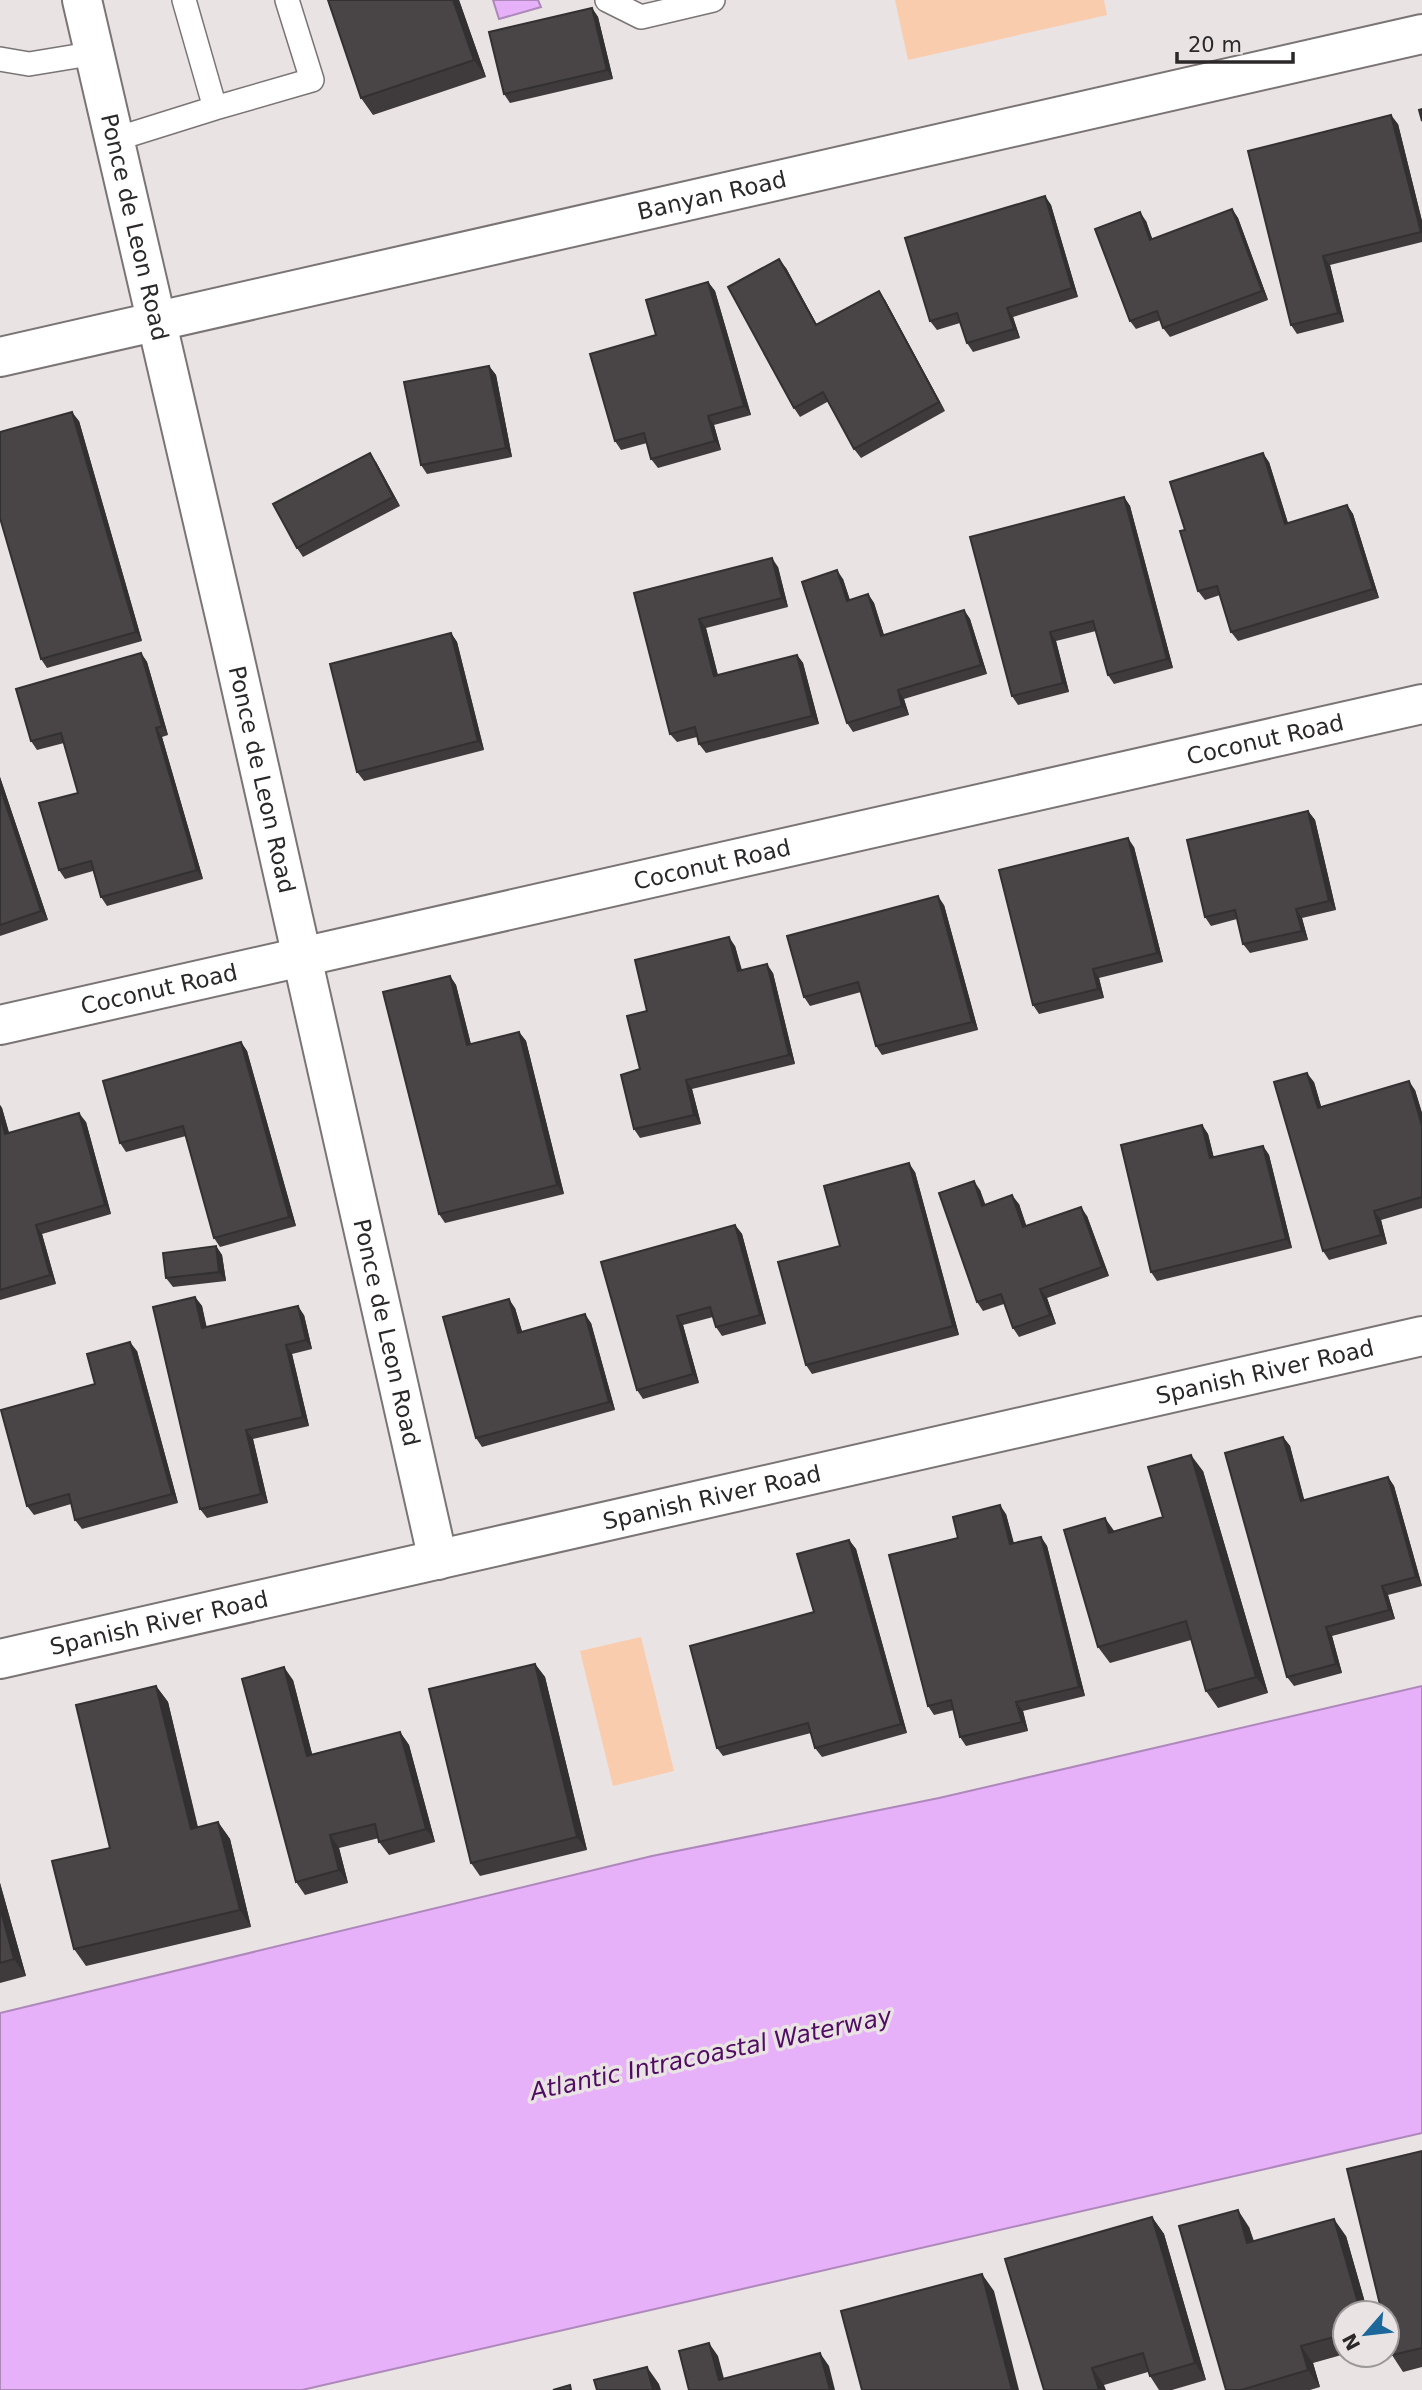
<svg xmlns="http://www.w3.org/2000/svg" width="1422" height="2390" viewBox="0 0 1422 2390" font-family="'DejaVu Sans',sans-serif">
	<rect width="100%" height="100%" fill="#e9e3e4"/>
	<path fill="#f9ccae" d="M895,0H1104L1107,15L908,60Z
		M641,1637L674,1771L613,1786L580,1651Z"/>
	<path fill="#e6b1f9" stroke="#ae88bb" stroke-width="2" d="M493,0H538L541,7L499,19Z
		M1422,1686V2133L302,2390H0V2013L652,1856L939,1798Z"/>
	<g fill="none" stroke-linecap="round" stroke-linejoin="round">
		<defs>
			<path id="lane" d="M184,0L215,108L312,80L287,0
				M607,0L641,17L713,0
				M0,59L29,64L96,53
				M116,139L215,108"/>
			<g id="street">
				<path id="s1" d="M82,0L230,638L438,1560"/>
				<path id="s2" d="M0,357L1422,34"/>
				<path id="s3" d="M0,1025L1422,704"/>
				<path id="s4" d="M0,1659L1422,1336"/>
			</g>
		</defs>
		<use href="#lane" stroke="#7a7475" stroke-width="26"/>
		<use href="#street" stroke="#7a7475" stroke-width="42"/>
		<use href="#lane" stroke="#fff" stroke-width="23"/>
		<use href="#street" stroke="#fff" stroke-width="38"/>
	</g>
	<path fill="#3f3b3d" d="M328,0H459L486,77L373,115L361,98Z
		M592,8L598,17L613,79L510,103L504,94Z
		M1398,124L1422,221V242L1330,265L1344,322L1297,334L1291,325L1248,151Z
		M1045,196L1051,205L1078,297L1013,317L1020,338L973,352L967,343L960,323L937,330L930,321Z
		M1232,209L1238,218L1268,300L1170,337L1163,328L1161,320L1136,329L1130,321L1146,221L1152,239Z
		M786,268L817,325L885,300L945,411L861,458L854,449L829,401L800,417L794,408Z
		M708,282L715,291L751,415L714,425L721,450L658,468L651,459L647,443L621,450L615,441L656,335Z
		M489,366L496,375L512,457L427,474L421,465Z
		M79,421L142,641L47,668L41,659Z
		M376,462L400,506L303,557L297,548Z
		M1269,462L1288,523L1347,505L1353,514L1379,598L1238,641L1231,632L1220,595L1205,600L1198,591L1185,530Z
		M1124,497L1130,506L1173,668L1114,684L1108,675L1096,631L1056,641L1069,692L1018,705L1012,696Z
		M778,567L788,607L706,628L718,675L797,655L803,663L819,724L706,753L699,744L697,737L677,742L670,734L634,593Z
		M843,579L850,600L868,594L874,603L884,635L964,610L970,619L987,674L904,699L909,715L853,732L847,723Z
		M451,633L457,642L484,750L364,781L357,772Z
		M141,653L147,662L168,735L162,737L203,879L107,906L101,897L93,871L65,879L59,870L78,793L64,743L37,750L31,741Z
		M0,777L48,920L0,936Z
		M1308,811L1315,820L1336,910L1302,918L1308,940L1250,953L1243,944L1237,919L1211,926L1205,917Z
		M1134,847L1163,962L1099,978L1104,998L1039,1014L1033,1005Z
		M944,905L978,1030L882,1055L876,1046L861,992L810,1006L804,997Z
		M735,946L742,970L773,973L795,1064L692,1089L701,1124L640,1138L634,1129L647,1011Z
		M450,976L456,985L471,1044L519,1032L526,1041L564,1194L445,1223L439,1214Z
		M241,1042L247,1051L296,1226L220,1247L214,1238L186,1136L126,1152L120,1143Z
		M1314,1082L1321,1107L1415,1090L1422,1113V1208L1381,1220L1387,1244L1329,1260L1323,1251Z
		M0,1105L2,1108L9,1133L86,1122L111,1214L42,1234L56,1284L0,1300Z
		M1202,1125L1208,1134L1214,1158L1263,1146L1269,1155L1292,1248L1157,1281L1151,1272Z
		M915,1172L959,1335L812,1374L806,1365L840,1246Z
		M980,1190L985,1205L1019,1204L1026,1226L1087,1216L1109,1276L1047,1298L1056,1324L1019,1337L1013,1328L1004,1304L983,1311L977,1302Z
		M735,1225L742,1234L766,1324L722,1336L716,1327L713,1317L683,1325L699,1383L643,1399L637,1390L601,1262Z
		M216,1246L222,1255L226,1281L173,1287L166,1278Z
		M195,1297L202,1306L206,1327L304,1315L312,1349L292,1354L309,1426L253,1439L268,1503L207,1518L200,1509Z
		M515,1308L522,1332L591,1323L615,1410L482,1447L476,1438Z
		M137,1351L178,1503L82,1529L75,1520L71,1504L34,1515L27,1506L95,1384Z
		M1283,1437L1290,1446L1304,1500L1388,1477L1394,1486L1422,1586L1388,1595L1395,1619L1332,1636L1342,1673L1294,1686L1287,1677Z
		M1203,1471L1268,1693L1218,1708L1206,1691L1191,1640L1110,1663L1098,1647L1114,1531L1163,1517Z
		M1006,1514L1014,1543L1041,1537L1047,1546L1085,1696L1023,1711L1028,1731L966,1746L960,1737L954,1710L934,1715L928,1706L958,1538Z
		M849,1540L856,1549L907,1733L822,1757L815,1748L811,1733L723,1756L717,1748L814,1612Z
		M535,1664L545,1677L587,1850L480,1876L471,1863Z
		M293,1680L312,1754L400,1732L409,1745L435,1842L389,1855L379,1842V1838L339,1848L348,1883L305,1895L296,1882Z
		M156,1686L168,1702L198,1827L218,1822L230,1839L251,1927L86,1966L74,1949L110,1848Z
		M0,1883L26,1976L0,1983Z
		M1422,2151V2367L1403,2372L1392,2355Z
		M1152,2217L1164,2234L1206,2380L1172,2390H1159L1150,2376L1148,2372L1104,2385L1044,2390Z
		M1249,2227L1254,2241L1346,2236L1368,2313H1345V2354L1313,2363L1320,2387L1310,2390H1226Z"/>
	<path fill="#333032" d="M453,0H459L486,77L474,60Z
		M592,8L598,17L613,79L607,70Z
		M1391,115L1398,124L1422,221V234Z
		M1045,196L1051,205L1078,297L1072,288Z
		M1232,209L1238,218L1268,300L1262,291Z
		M1140,212L1146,221L1156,249L1150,240Z
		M1323,256L1330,265L1344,322L1338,313Z
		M779,259L786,268L822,334L816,325Z
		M708,282L715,291L751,415L744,406Z
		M879,291L885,300L945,411L939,402Z
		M1007,308L1013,317L1020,338L1014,329Z
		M489,366L496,375L512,457L506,448Z
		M72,412L79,421L142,641L136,632Z
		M708,416L714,425L721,450L715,441Z
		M370,453L376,462L400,506L393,497Z
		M1263,453L1269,462L1291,533L1285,524Z
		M1124,497L1130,506L1173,668L1167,659Z
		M1347,505L1353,514L1379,598L1373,589Z
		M772,558L778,567L788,607L782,598Z
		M837,570L843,579L853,610L847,601Z
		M868,594L874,603L887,645L881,636Z
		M964,610L970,619L987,674L981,665Z
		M699,619L706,628L720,684L714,676Z
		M1050,632L1056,641L1069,692L1063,683Z
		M451,633L457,642L484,750L478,741Z
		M141,653L147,662L168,735L162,726Z
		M797,655L803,663L819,724L812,716Z
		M898,690L904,699L909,715L902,706Z
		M156,728L162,737L203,879L197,870Z
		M0,777L48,920L41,911L0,787Z
		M1308,811L1315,820L1336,910L1329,901Z
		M1128,838L1134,847L1163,962L1157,953Z
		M938,896L944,905L978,1030L972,1022Z
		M1296,909L1302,918L1308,940L1302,931Z
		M729,937L735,946L744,980L738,971Z
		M767,964L773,973L795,1064L789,1055Z
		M1093,969L1099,978L1104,998L1098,989Z
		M450,976L456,985L473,1053L467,1045Z
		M519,1032L526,1041L564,1194L557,1185Z
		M241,1042L247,1051L296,1226L289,1217Z
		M1307,1073L1314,1082L1324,1116L1318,1108Z
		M686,1080L692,1089L701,1124L694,1115Z
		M1409,1081L1415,1090L1422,1113V1126Z
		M0,1105L2,1108L12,1143L5,1134L0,1115Z
		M79,1113L86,1122L111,1214L105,1205Z
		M1202,1125L1208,1134L1216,1167L1210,1158Z
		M1263,1146L1269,1155L1292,1248L1286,1239Z
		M909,1163L915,1172L959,1335L953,1326Z
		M974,1181L980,1190L989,1214L982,1206Z
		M1012,1195L1019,1204L1030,1236L1023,1227Z
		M1081,1207L1087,1216L1109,1276L1102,1267Z
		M1374,1211L1381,1220L1387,1244L1381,1235Z
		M36,1225L42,1234L56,1284L50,1275Z
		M735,1225L742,1234L766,1324L760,1315Z
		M216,1246L222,1255L226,1281L219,1272Z
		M1040,1289L1047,1298L1056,1324L1050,1315Z
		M195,1297L202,1306L209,1337L202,1328Z
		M509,1299L515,1308L525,1341L518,1333Z
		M298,1306L304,1315L312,1349L306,1340Z
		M585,1314L591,1323L615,1410L609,1402Z
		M677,1316L683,1325L699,1383L693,1374Z
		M130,1342L137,1351L178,1503L172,1494Z
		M286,1345L292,1354L309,1426L303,1417Z
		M246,1430L253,1439L268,1503L261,1494Z
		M1283,1437L1290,1446L1307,1510L1301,1501Z
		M1191,1455L1203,1471L1268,1693L1256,1677Z
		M1388,1477L1394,1486L1422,1586L1416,1577Z
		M1000,1505L1006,1514L1016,1553L1010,1544Z
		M1105,1518L1117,1535L1109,1533Z
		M1041,1537L1047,1546L1085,1696L1079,1687Z
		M849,1540L856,1549L907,1733L901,1724Z
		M1382,1586L1388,1595L1395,1619L1389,1610Z
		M1326,1627L1332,1636L1342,1673L1336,1664Z
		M535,1664L545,1677L587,1850L577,1837Z
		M284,1667L293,1680L316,1769L307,1756Z
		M156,1686L168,1702L202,1846L191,1829Z
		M1016,1702L1023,1711L1028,1731L1022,1722Z
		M400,1732L409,1745L435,1842L426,1829Z
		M218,1822L230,1839L251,1927L240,1910Z
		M330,1835L339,1848L348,1883L339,1870Z
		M0,1883L26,1976L14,1959L0,1908Z
		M1238,2210L1249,2227L1259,2260L1247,2243Z
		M1152,2217L1164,2234L1206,2380L1195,2363Z
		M1334,2219L1346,2236L1368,2313H1361Z
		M982,2274L994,2291L1019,2390H1012Z
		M709,2343L718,2356L727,2390L719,2380Z
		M1301,2346L1313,2363L1320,2387L1308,2370Z
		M820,2353L829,2366L835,2390H830Z
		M647,2367L659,2384L661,2390H653Z
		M1092,2368L1104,2385L1106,2390H1099Z"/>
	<path fill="#494547" stroke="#333032" stroke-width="2" d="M328,0H453L474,60L361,98Z
		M592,8L607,70L504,94L489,32Z
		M1422,109V121L1419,110Z
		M1391,115L1421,232L1323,256L1338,313L1291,325L1248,151Z
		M1045,196L1072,288L1007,308L1014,329L967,343L957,313L930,321L905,238Z
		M1232,209L1262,291L1163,328L1157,311L1130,321L1095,229L1140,212L1150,240Z
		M779,259L816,325L879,291L939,402L854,449L823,392L794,408L728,287Z
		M708,282L744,406L708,416L715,441L651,459L644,433L615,441L590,354L656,335L646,300Z
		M489,366L506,448L421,465L404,382Z
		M72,412L136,632L41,659L0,518V432Z
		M370,453L393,497L297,548L273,504Z
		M1263,453L1285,524L1347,505L1373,589L1231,632L1217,586L1198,591L1180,531L1185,530L1170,482Z
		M1124,497L1167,659L1108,675L1093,621L1050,632L1063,683L1012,696L970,537Z
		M772,558L782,598L699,619L714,676L797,655L812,716L699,744L695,727L670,734L634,593Z
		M837,570L847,601L868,594L881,636L964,610L981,665L898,690L902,706L847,723L802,582Z
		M451,633L478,741L357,772L330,664Z
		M141,653L162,726L156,728L197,870L101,897L91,861L59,870L39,803L78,793L61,733L31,741L16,689Z
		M0,787L41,911L0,925Z
		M1308,811L1329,901L1296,909L1302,931L1243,944L1235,910L1205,917L1187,840Z
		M1128,838L1157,953L1093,969L1098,989L1033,1005L999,870Z
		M938,896L972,1022L876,1046L858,982L804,997L787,936Z
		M729,937L738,971L767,964L789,1055L686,1080L694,1115L634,1129L621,1075L640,1069L627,1016L647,1011L635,960Z
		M450,976L467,1045L519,1032L557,1185L439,1214L383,992Z
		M241,1042L289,1217L214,1238L183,1126L120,1143L103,1081Z
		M1307,1073L1318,1108L1409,1081L1422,1126V1197L1374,1211L1381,1235L1323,1251L1274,1082Z
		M79,1113L105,1205L36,1225L50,1275L0,1290V1115L5,1134Z
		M1202,1125L1210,1158L1263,1146L1286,1239L1151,1272L1121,1145Z
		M909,1163L953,1326L806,1365L778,1262L840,1246L824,1186Z
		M974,1181L982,1206L1012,1195L1023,1227L1081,1207L1102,1267L1040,1289L1050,1315L1013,1328L1001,1294L977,1302L939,1193Z
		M735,1225L760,1315L716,1327L710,1307L677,1316L693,1374L637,1390L601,1262Z
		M216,1246L219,1272L166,1278L163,1253Z
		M195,1297L202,1328L298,1306L306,1340L286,1345L303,1417L246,1430L261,1494L200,1509L153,1307Z
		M509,1299L518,1333L585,1314L609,1402L476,1438L443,1317Z
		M130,1342L172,1494L75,1520L69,1494L27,1506L1,1410L95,1384L87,1354Z
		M1283,1437L1301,1501L1388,1477L1416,1577L1382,1586L1389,1610L1326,1627L1336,1664L1287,1677L1225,1453Z
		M1191,1455L1256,1677L1206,1691L1186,1621L1098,1647L1064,1530L1105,1518L1109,1533L1163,1517L1148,1467Z
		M1000,1505L1010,1544L1041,1537L1079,1687L1016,1702L1022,1722L960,1737L951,1700L928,1706L889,1555L958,1538L953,1517Z
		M849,1540L901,1724L815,1748L808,1723L717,1748L690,1646L814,1612L797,1554Z
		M535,1664L577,1837L471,1863L429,1689Z
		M284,1667L307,1756L400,1732L426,1829L379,1842L375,1824L330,1835L339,1870L296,1882L242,1679Z
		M156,1686L191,1829L218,1822L240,1910L74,1949L52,1861L110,1848L76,1705Z
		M0,1908L14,1959L0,1963Z
		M1422,2151V2348L1392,2355L1387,2335V2313H1382L1347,2169Z
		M1238,2210L1247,2243L1334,2219L1361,2313H1345V2334L1301,2346L1308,2370L1241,2390H1226L1179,2226Z
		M1152,2217L1195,2363L1150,2376L1143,2353L1092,2368L1099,2390H1044L1005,2259Z
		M982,2274L1012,2390H862L841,2311Z
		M709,2343L719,2380L820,2353L830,2390H689L679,2351Z
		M647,2367L653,2390H597L594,2380Z
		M570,2385L571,2390H553Z"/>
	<g text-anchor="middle" stroke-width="7" stroke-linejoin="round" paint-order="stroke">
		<g font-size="23" fill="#2b2829" stroke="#e9e3e4">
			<text dy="8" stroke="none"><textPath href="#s2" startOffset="730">Banyan Road</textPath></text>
			<text dy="8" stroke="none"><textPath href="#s1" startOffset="233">Ponce de Leon Road</textPath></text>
			<text dy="8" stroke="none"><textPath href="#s3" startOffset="1297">Coconut Road</textPath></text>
			<text dy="8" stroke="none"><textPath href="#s1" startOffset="800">Ponce de Leon Road</textPath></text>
			<text dy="8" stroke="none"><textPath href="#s3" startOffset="730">Coconut Road</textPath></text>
			<text dy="8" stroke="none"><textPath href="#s3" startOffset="163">Coconut Road</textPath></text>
			<text dy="8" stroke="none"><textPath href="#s1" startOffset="1367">Ponce de Leon Road</textPath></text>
			<text dy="8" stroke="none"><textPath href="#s4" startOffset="1297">Spanish River Road</textPath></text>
			<text dy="8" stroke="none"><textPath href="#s4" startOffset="730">Spanish River Road</textPath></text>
			<text dy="8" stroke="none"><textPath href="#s4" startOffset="163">Spanish River Road</textPath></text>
		</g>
		<g font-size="24" font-style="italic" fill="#4f0c62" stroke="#e9e3e4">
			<text transform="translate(711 2054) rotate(-12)" y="8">Atlantic Intracoastal Waterway</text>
		</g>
	</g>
	<g transform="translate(1366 2334) rotate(242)"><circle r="33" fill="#e9e3e4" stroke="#9d9899" stroke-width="2"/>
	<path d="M0-5L12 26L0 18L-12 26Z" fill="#1c689b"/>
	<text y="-10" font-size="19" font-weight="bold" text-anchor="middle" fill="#2b2829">N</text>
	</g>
	<path d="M1177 52v10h116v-10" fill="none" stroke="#2b2829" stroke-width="3.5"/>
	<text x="1188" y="52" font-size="21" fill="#2b2829" stroke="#e9e3e4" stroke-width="5" paint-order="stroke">20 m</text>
</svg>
